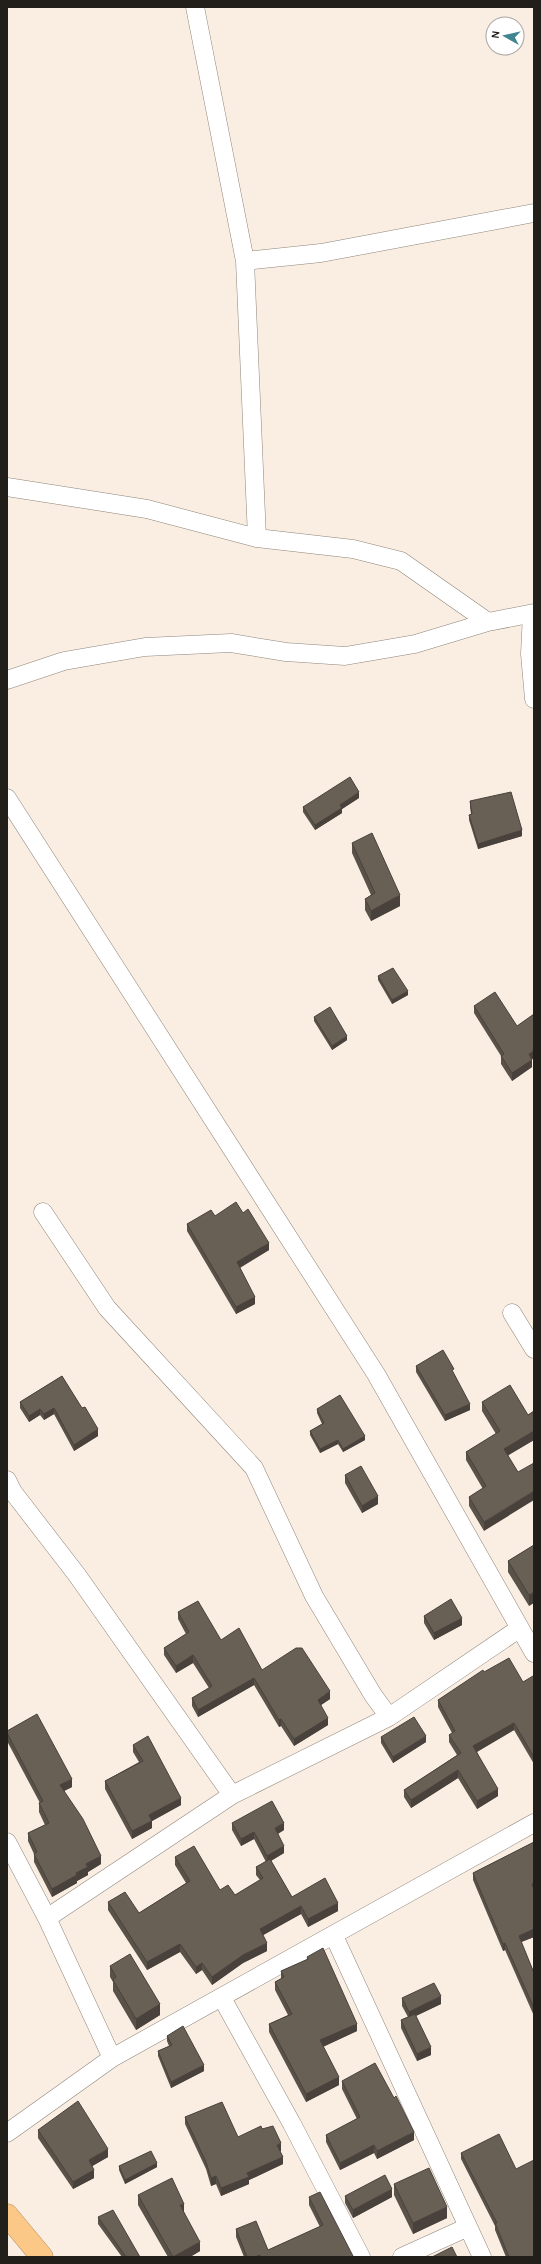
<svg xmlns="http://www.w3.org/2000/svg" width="541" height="2264" viewBox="0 0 541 2264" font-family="Karla,sans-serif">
	<rect width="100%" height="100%" fill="#faeee3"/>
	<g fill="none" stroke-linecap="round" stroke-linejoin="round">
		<defs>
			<path id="street" d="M195,7L245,261L257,538
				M245,261L321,253L534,213
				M7,487L147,509L257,538L353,549L401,561L488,622
				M532,614L530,654L534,699
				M7,680L64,661L145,647L231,643L286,652L345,656L415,644L488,622L534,613
				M7,798L376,1374L534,1653
				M43,1212L107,1308L254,1468L314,1596L373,1695L389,1717
				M512,1313L534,1349
				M7,1480L13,1492L77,1575L232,1795
				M7,1842L47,1918L112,2058
				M47,1918L232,1795L389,1717L520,1628
				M334,1936L482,2257
				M222,1998L292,2124L361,2257
				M7,2133L112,2058L534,1823
				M402,2257L468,2227"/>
			<path id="highway" d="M7,2215L42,2257"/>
		</defs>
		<use href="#street" stroke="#8f857a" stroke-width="19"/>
		<use href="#highway" stroke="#b08c61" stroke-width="23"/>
		<use href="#street" stroke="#fff" stroke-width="18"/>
		<use href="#highway" stroke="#fcc887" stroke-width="22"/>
	</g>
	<path fill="#595249" d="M359,798L342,809V813L315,830L303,812V807Z
		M470,801L522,836L478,849L469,820V815L471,814L470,807Z
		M352,843L400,906L371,921L365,910V899L371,895L352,853Z
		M378,976L408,995L392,1004L378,980Z
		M474,1006L532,1059V1067L512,1081L501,1064V1056L474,1013Z
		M314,1017L347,1040L332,1050L314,1021Z
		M215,1216L269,1250L240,1268L255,1304L236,1314L187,1231V1224Z
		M416,1366L454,1374L470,1410L445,1421L416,1372Z
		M62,1376L98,1436L74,1451L54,1414L44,1420L40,1415L29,1422L20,1408V1402Z
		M482,1402L528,1415L534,1411V1440L508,1455L484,1531L469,1506V1497L483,1489L466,1460V1452L496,1434L482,1411Z
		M317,1409L365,1440L343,1452L338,1444L320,1453L310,1435V1431L322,1424L317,1413Z
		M345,1475L378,1504L362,1513L345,1483Z
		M534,1545L529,1606L508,1572V1561Z
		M178,1612L221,1640L262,1670L330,1699L321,1705L328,1725L294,1746L281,1726L279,1727L254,1685L198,1717L192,1706V1698L209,1688L193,1663L176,1673L164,1655V1648L186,1634L178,1619Z
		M424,1616L462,1625L434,1640L424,1623Z
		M484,1672L523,1682L534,1678V1764L514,1730L477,1752L498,1796L477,1809L458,1778L411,1808L404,1797V1790L457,1755L449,1742V1735L452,1733L438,1707V1700Z
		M7,1731L72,1787L64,1791L101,1864L88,1872V1875L77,1881V1883L52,1897L34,1862V1854L28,1841V1833L45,1825L39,1812V1803H40L7,1741Z
		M381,1737L426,1742L393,1763L381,1743Z
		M133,1745L181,1805L152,1821V1828L132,1839L105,1789V1781L139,1762L133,1752Z
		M232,1823L284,1830L278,1834L284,1853L271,1861L292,1897L338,1911L308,1927L301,1914L262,1935L267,1951L243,1963L212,1985L202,1970L196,1974L180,1952L147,1970L108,1910V1902L139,1913L186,1883L175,1865V1857L220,1890L235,1895L260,1880L256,1875V1867L266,1862L254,1839L241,1846L232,1830Z
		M534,1842V1937L521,1942L534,1973V2016L505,1950L503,1951L473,1880V1873Z
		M307,1957L357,2031L323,2047L339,2085L306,2102L269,2032V2024L288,2015L275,1990V1982L281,1979V1971L307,1960Z
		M110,1966L160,2015L136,2030L113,1991V1982L110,1977Z
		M402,1998L441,2004L416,2016L431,2055L417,2061L401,2028V2020L408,2017L402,2006Z
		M167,2036L204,2071L171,2088L158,2056V2051L169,2046L167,2041Z
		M342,2081L414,2140L377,2159L374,2153L340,2170L326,2142V2135L357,2119L342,2089Z
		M185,2117L238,2137L262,2129L281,2151H280L283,2164L249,2180V2184L221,2196L216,2184L211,2186L206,2169L185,2124Z
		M38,2130L108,2157L92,2166L94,2178L73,2189L38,2138Z
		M461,2153L516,2169L534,2257H506L495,2230V2226L461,2159Z
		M119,2166L157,2167L125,2184L119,2170Z
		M394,2184L447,2218L413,2234L394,2195Z
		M138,2195L184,2212L200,2251L190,2257H168L138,2205Z
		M345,2196L392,2197L353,2218L345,2203Z
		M309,2197L353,2257H244L236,2237V2229L268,2250L320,2227L309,2205Z
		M98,2217L140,2257H122L98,2224Z"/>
	<path fill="#49423c" d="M359,792V798L342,809V813L315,830V825L340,805Z
		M522,830V836L478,849V844Z
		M400,895V906L371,921V911Z
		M408,991V995L392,1004V1000Z
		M347,1036V1040L332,1050V1046Z
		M534,1050V1058L529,1061V1054Z
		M532,1060V1067L512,1081V1073Z
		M269,1243V1250L237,1269V1262Z
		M255,1297V1304L236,1314V1307Z
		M470,1404V1410L445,1421V1415Z
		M54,1408V1414L44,1420V1414Z
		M40,1409V1415L29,1422V1416Z
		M98,1429V1436L74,1451V1445Z
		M534,1431V1440L504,1458V1449Z
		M365,1436V1440L343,1452V1449Z
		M338,1440V1444L320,1453V1449Z
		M534,1491V1500L484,1531V1522Z
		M378,1496V1504L362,1513V1506Z
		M534,1592V1603L529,1606V1595Z
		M462,1618V1625L434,1640V1633Z
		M193,1655V1663L176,1673V1666Z
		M254,1678V1685L198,1717V1710Z
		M330,1691V1699L318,1707V1700Z
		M328,1718V1725L294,1746V1739Z
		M281,1719V1726L279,1727V1720Z
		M514,1723V1730L473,1754V1746Z
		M426,1736V1742L393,1763V1757Z
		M458,1770V1778L411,1808V1800Z
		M72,1779V1787L60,1793V1785Z
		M498,1789V1796L477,1809V1801Z
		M181,1798V1805L152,1821V1828L132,1839V1831L149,1815Z
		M284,1823V1830L275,1835V1828Z
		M254,1832V1839L241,1846V1839Z
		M284,1846V1853L267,1863V1856Z
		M101,1856V1864L88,1872V1875L77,1881V1883L52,1897V1889L86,1864Z
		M338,1903V1911L308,1927V1919Z
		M301,1906V1914L260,1937V1929Z
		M534,1929V1937L519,1943V1936Z
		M267,1943V1951L243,1963L212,1985V1977L243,1955Z
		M505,1943V1950L503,1951V1944Z
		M180,1944V1952L147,1970V1962Z
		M202,1963V1970L196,1974V1967Z
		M441,1996V2004L409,2019V2012Z
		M160,2004V2015L136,2030V2019Z
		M357,2024V2031L320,2048V2040Z
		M431,2047V2055L417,2061V2054Z
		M204,2065V2071L171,2088V2082Z
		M339,2077V2085L306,2102V2094Z
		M414,2132V2140L377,2159V2151Z
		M281,2143V2151L277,2152V2145Z
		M374,2145V2153L340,2170V2163Z
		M108,2149V2157L89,2168V2160Z
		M283,2157V2164L249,2180V2184L221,2196V2188L247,2173Z
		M157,2163V2167L125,2184V2180Z
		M94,2170V2178L73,2189V2182Z
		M216,2176V2184L211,2186V2178Z
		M392,2189V2197L353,2218V2210Z
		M184,2204V2213L180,2205Z
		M447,2207V2218L413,2234V2223Z
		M200,2242V2251L190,2257H173Z"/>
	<path fill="#685f55" stroke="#49423c" d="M350,777L359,792L340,805L342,808L315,825L303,807Z
		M511,792L522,830L478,844L469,815L472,814L470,801Z
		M372,833L400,895L371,911L365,899L375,893L352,843Z
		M393,968L408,991L392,1000L378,976Z
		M495,992L517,1026L534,1014V1050L529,1054L532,1060L512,1073L501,1056L504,1054L474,1006Z
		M330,1007L347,1036L332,1046L314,1017Z
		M236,1202L243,1213L248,1209L269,1243L237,1262L255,1297L236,1307L187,1224L211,1210L215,1216Z
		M443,1350L454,1369L452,1370L470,1404L445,1415L416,1366Z
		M62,1376L82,1408L85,1407L98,1429L74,1445L54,1408L44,1414L40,1409L29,1416L20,1402Z
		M510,1385L528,1415L534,1411V1431L504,1449L518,1472L534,1463V1491L484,1522L469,1497L486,1486L466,1452L500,1431L482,1402Z
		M340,1395L365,1436L343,1449L338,1440L320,1449L310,1431L324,1423L317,1409Z
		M361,1466L378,1496L362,1506L345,1475Z
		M534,1545V1592L529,1595L508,1561Z
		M451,1599L462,1618L434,1633L424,1616Z
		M198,1601L221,1640L239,1628L262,1670L296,1648H302L330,1691L318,1700L328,1718L294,1739L281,1719L279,1720L254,1678L198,1710L192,1698L212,1686L193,1655L176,1666L164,1648L189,1632L178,1612Z
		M509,1658L523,1682L533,1676L534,1678V1757L514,1723L473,1746L498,1789L477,1801L458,1770L411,1800L404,1790L461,1753L449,1735L455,1731L438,1700L483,1670L484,1672Z
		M37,1714L72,1779L60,1785L83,1819L101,1856L86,1864L88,1867L76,1873L77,1875L52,1889L34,1854L37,1852L28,1833L49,1823L39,1803L43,1801L7,1733V1731Z
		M414,1717L426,1736L393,1757L381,1737Z
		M148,1736L181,1798L149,1815L152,1821L132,1831L105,1781L143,1761L133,1745Z
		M272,1801L284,1823L275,1828L284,1846L267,1856L254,1832L241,1839L232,1823Z
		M534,1842V1883L532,1884L534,1889V1929L519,1936L534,1973V2008L505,1943L503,1944L473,1873Z
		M194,1846L220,1890L228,1885L235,1895L263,1878L256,1867L270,1859L292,1897L325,1878L338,1903L308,1919L301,1906L260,1929L267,1943L243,1955L212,1977L202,1963L196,1967L180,1944L147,1962L108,1902L125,1892L139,1913L190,1881L175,1857Z
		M323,1948L357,2024L320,2040L339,2077L306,2094L269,2024L292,2014L275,1982L284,1977L281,1971L308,1959L307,1957Z
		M130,1954L160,2004L136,2019L113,1980L116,1977L110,1966Z
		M434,1983L441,1996L409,2012L402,1998Z
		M415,2014L431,2047L417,2054L401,2020Z
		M183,2026L204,2065L171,2082L158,2051L172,2045L167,2036Z
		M375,2063L394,2098L396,2096L414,2132L377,2151L374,2145L340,2163L326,2135L360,2117L342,2081Z
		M78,2101L108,2149L89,2160L94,2170L73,2182L38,2130Z
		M222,2102L238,2137L261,2126L262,2129L273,2126L281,2143L277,2145L283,2157L247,2173L249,2177L221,2188L216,2176L211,2178L206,2162L185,2117Z
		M499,2134L516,2169L534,2160V2257H509L495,2223H497L461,2153Z
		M151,2151L157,2163L125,2180L119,2166Z
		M429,2168L447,2207L413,2223L394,2184Z
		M385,2175L392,2189L353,2210L345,2196Z
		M172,2178L184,2204L180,2205L200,2242L173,2257L138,2195Z
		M320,2192L353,2256L351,2257H260V2255L255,2257H247L236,2229L256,2221L268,2250L323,2225L309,2197Z
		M113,2210L140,2257H126L98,2217Z
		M452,2247L457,2257H432Z"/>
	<rect width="541" height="2264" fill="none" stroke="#221e1a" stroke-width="16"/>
	<g transform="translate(505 36) rotate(278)"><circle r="19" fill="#ffffff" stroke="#a7a5a3"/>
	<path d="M0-3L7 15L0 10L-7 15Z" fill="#408591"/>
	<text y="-6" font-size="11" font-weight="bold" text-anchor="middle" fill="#221e1a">N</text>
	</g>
</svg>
